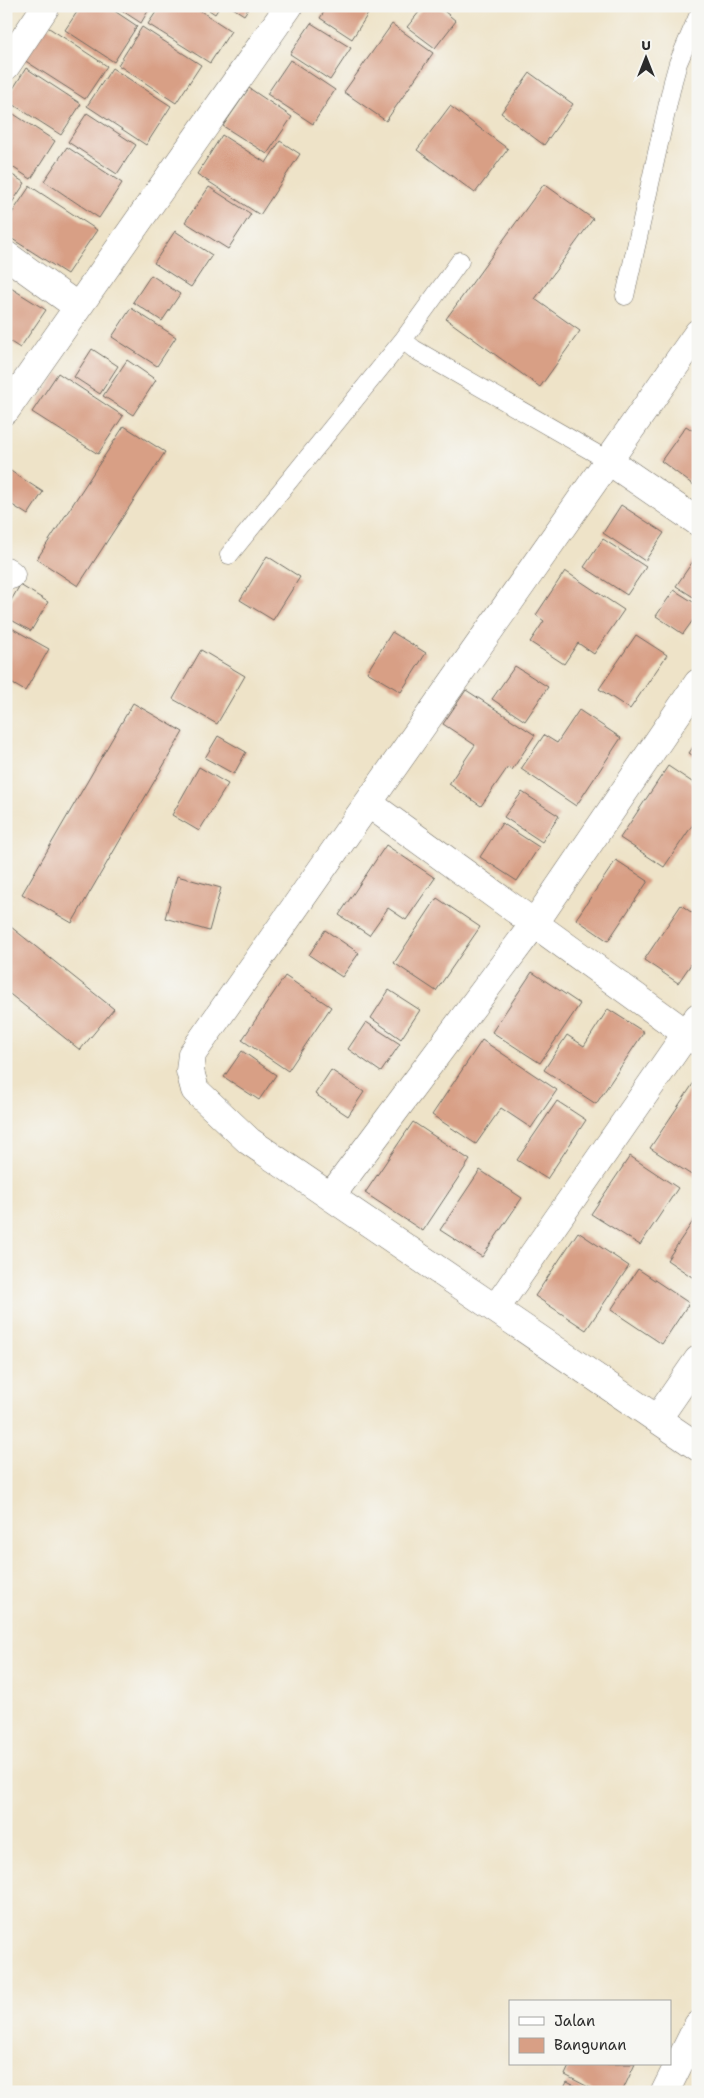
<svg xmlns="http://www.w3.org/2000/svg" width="704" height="2098" viewBox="0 0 704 2098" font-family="'Shantell Sans',sans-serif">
	<rect width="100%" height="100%" fill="#f6f6f2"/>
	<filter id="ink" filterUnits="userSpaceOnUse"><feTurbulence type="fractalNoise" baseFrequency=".02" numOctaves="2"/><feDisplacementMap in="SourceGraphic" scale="10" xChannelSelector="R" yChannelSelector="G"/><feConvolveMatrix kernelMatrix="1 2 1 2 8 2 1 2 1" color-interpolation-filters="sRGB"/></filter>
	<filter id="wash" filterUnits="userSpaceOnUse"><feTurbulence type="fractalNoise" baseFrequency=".0096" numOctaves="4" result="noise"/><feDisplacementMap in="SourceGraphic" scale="20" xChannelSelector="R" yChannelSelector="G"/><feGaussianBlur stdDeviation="1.12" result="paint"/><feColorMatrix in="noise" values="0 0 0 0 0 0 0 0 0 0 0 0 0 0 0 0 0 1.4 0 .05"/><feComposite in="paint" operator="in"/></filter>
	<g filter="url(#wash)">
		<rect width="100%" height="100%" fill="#eee3c8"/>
		<g id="blocks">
			<path fill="#d89f85" d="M81,6H107L137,26L114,62L65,30Z
				M115,6H151L141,23Z
				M160,6H193L231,31L210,63L148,24Z
				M203,6H220L215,14Z
				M230,6H250L244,15Z
				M328,6H373L352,39L320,18Z
				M424,6H438L456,21L435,48L407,27Z
				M311,23L351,48L330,80L290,54Z
				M392,24L433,53L386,121L344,92Z
				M46,26L107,66L85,99L24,60Z
				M142,27L201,65L176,103L118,65Z
				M290,60L335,90L313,124L267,94Z
				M26,68L81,104L61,135L6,100Z
				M112,68L171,106L146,145L87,106Z
				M530,73L573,104L544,145L501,113Z
				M249,88L292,117L267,154L223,126Z
				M450,106L508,149L475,193L417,150Z
				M6,109L55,141L31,179L6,163Z
				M87,113L136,145L117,174L68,142Z
				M222,135L266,163L280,141L300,154L260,215L197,174Z
				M67,147L122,183L99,218L44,181Z
				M6,171L25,183L6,212Z
				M544,184L593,219L535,299L580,331L540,387L446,319Z
				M30,186L97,230L67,274L6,235V222Z
				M209,187L251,214L228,249L185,222Z
				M175,231L212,255L191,287L154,263Z
				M151,275L180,294L162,321L133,302Z
				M6,285L46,310L20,348L6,339Z
				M131,308L176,337L157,366L112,337Z
				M92,349L118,366L100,394L74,377Z
				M127,360L156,380L133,415L103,396Z
				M58,373L123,416L98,454L32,412Z
				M124,426L165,452L78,586L37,559Z
				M686,426L698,434L696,487L661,461Z
				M6,468L43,492L28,515L6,501Z
				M621,505L664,533L645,561L603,533Z
				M603,539L646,567L627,595L584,567Z
				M698,554V600L676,586Z
				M267,556L300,577L273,620L240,600Z
				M565,571L624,610L594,654L578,643L564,664L530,642L544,621L536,615Z
				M20,585L48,602L31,631L6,617V609Z
				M674,590L698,605V613L683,634L656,616Z
				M6,625L49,649L25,691L6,680Z
				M392,632L426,653L401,692L367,672Z
				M636,635L667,655L630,709L599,689Z
				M201,650L245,676L217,724L173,699Z
				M515,666L548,687L525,721L492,699Z
				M466,690L535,735L512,770L508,767L481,806L449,784L475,745L443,724Z
				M133,703L183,732L72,923L22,894Z
				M579,710L621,738L576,806L521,769L544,735L557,743Z
				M218,736L246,752L234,774L205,758Z
				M698,740V759L689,753Z
				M668,766L698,786V817L664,867L620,838Z
				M199,767L228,784L199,831L172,815Z
				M522,792L559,816L542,842L504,817Z
				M502,823L539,847L517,881L480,857Z
				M386,845L435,878L406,920L388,908L369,935L339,915Z
				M616,860L648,881L608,941L576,919Z
				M177,876L221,888L209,931L165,918Z
				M437,898L480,927L436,991L394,963Z
				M681,905L698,917V954L678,983L644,960Z
				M6,923L114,1009L80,1050L6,991Z
				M325,930L359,953L342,977L309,955Z
				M532,972L580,1004L540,1063L492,1032Z
				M285,976L331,1007L288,1071L242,1040Z
				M389,990L420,1010L401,1039L371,1018Z
				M608,1009L644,1032L596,1104L544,1070L567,1035L584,1046Z
				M366,1022L400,1044L381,1072L348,1049Z
				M482,1040L557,1090L531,1128L501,1108L476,1144L432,1115Z
				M242,1051L276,1075L259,1100L224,1077Z
				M331,1070L364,1092L348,1116L315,1094Z
				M695,1081L698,1083V1175L696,1178L650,1148Z
				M557,1101L586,1120L547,1179L517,1160Z
				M413,1122L470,1160L423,1231L365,1193Z
				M630,1156L678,1188L640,1245L591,1214Z
				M480,1170L522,1198L482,1257L440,1230Z
				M698,1214V1281L667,1260Z
				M578,1232L629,1266L586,1330L535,1296Z
				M638,1269L689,1303L662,1344L611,1310Z
				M570,2064H635L622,2092H598L565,2075Z
				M567,2082L587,2092H562Z"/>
		</g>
	</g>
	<g filter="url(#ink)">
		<use href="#blocks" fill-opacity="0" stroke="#6f6b62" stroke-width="1"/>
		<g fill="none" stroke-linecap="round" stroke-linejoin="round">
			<defs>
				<path id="lane" d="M625,296L673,81L678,63L698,16
					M403,340L460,261
					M229,555L403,340L414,349L609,461"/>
				<path id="street" d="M6,66L46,6
					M6,255L78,307
					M698,333L206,1034L192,1054L190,1071L195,1090L249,1141L698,1447
					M6,410L289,6
					M609,461L698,522
					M6,571L11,575
					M368,803L698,1042
					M331,1196L534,924L698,683
					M496,1308L698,1017
					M658,1418L698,1360
					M665,2092L698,2025"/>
			</defs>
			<use href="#lane" stroke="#6f6b62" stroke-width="19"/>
			<use href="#street" stroke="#6f6b62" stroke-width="29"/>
			<use href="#lane" stroke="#fff" stroke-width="18"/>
			<use href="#street" stroke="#fff" stroke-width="28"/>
		</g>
	</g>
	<rect width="704" height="2098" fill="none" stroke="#f6f6f2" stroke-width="25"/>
	<rect x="509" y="2000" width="162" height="65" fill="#f6f6f2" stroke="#a5a5a2"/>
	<rect x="519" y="2017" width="25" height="8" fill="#ffffff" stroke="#a5a5a2"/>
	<text x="554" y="2026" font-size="15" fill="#2b2b2b">Jalan</text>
	<rect x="519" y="2038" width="25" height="15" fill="#d89f85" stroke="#a5a5a2"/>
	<text x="554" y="2050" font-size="15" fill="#2b2b2b">Bangunan</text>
	<g transform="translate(646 58)" stroke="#f6f6f2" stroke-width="4" paint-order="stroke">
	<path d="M0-4L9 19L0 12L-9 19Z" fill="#2b2b2b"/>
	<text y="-8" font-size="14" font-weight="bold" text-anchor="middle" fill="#2b2b2b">U</text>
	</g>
</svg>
